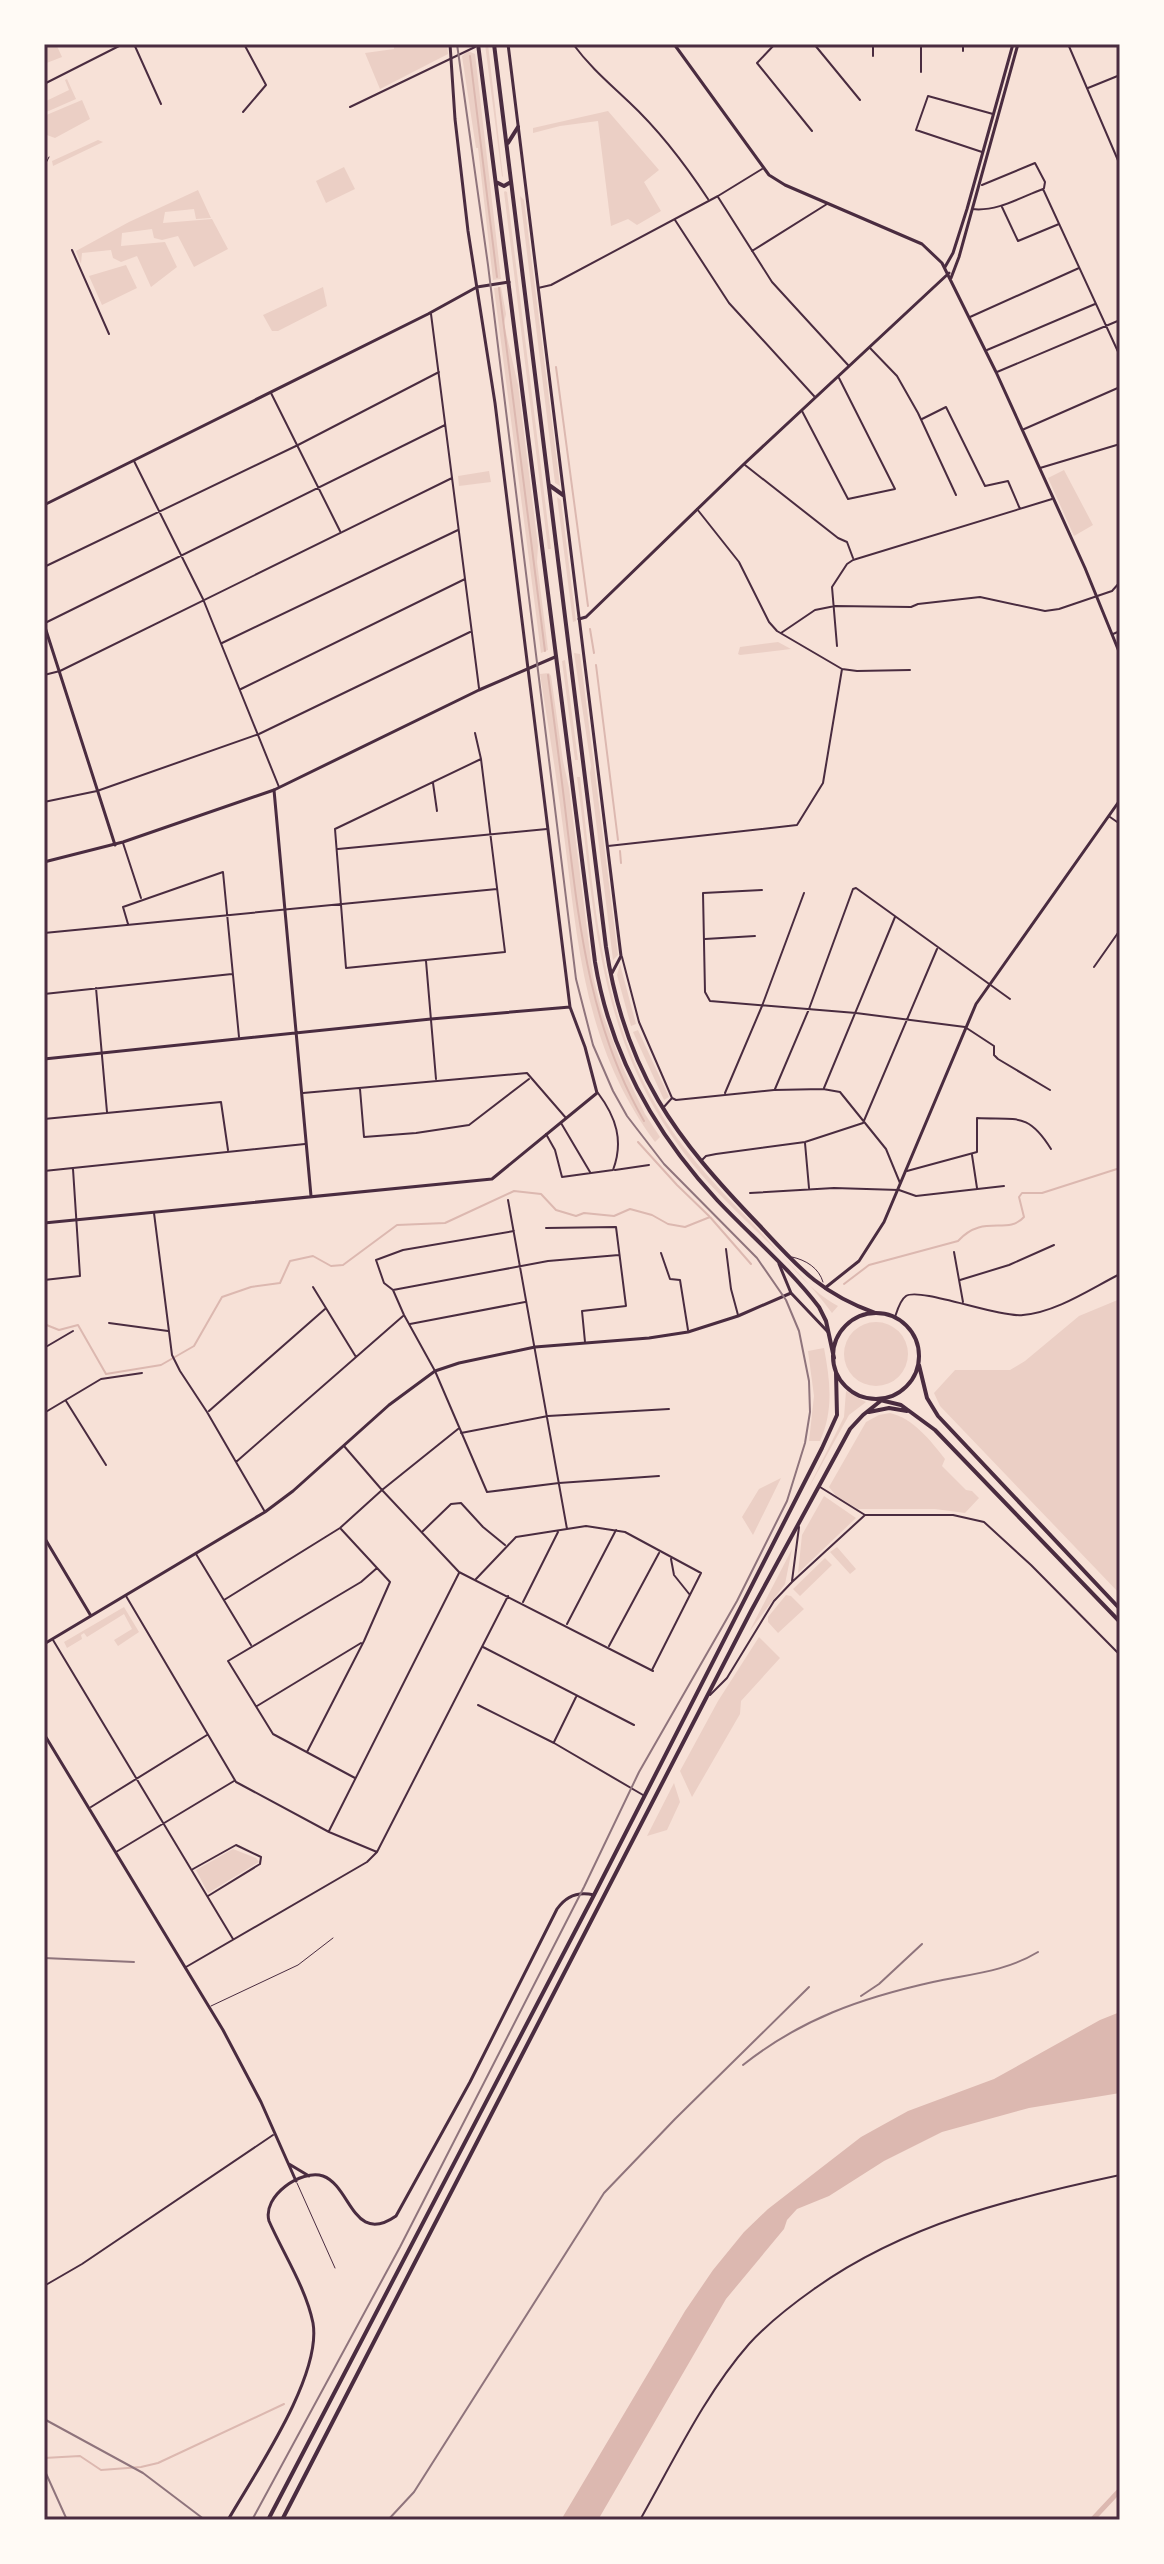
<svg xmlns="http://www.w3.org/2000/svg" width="1164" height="2564" viewBox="0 0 1164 2564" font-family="Helvetica,sans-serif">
	<rect width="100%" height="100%" fill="#f7e1d7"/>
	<path fill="#ebcfc5" d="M45,44H56L62,57L44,64V50L47,48Z
		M404,44H447L448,54L380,89L365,53L394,49V45Z
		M485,44H488L503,177L502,176Z
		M468,51L475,54L501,279L493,280L478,148H476L462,56Z
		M67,79L76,99L44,113V102L69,90L65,80Z
		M82,100L90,119L55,138L44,134V116Z
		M608,111L659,170L644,182L661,211L637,225L628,219L611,226L598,121L560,126L533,133V128Z
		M98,140L103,142L53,166L52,161Z
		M344,167L355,189L326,203L316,181Z
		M198,190L211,218L196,219L194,209L165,212L163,223L212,219L228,249L194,267L178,236L162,240L154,238L152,229L122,233L121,246L165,242L177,267L151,287L137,256L121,262L113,258L111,250L82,253L81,264L76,251L129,222Z
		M505,191L507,192L551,549H548L504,192Z
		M520,196L524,200L560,486L555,483Z
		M126,265L137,288L102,305L89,276Z
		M323,287L327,306L278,331H272L263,315Z
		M501,287L506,314L504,324L518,385L538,546L537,562L548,650L541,653L494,288Z
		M1064,470L1093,525L1074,536L1048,478Z
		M489,471L491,482L459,486L458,476Z
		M557,497L561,500L576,621L573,622Z
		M778,642L791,649L740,655L738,654L740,647Z
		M574,653L580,654L618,955L613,960L590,773L591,766Z
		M565,660L578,760H575L562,661Z
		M549,673L551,676L563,761L569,788L593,976L602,1012L623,1068L645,1114L660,1137L655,1142C586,1048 579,954 565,843C558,786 549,730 540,674Z
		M577,777H580C594,889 598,1006 656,1105C682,1151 719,1189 756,1227C780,1252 807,1290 838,1306L832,1313C791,1257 734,1216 691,1162C597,1043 596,921 577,777Z
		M620,964L636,1024L631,1026L617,975Z
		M638,1030L669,1097L664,1100L633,1032Z
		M1120,1299V1594L940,1406L934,1393L955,1370H1010L1025,1361L1079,1316Z
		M844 1354a32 32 0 1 1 64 0a32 32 0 1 1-64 0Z
		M824,1348C830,1380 834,1410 820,1441H809L814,1396L808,1351Z
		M846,1391L866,1402L849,1415L807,1491L844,1417Z
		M890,1413C913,1418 931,1441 945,1459L942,1466L966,1490L972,1491L979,1498L965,1513L935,1509H858L836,1496L829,1487L866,1422L879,1415Z
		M781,1478L753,1535L742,1517L759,1489Z
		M824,1496L856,1518L798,1573L802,1535Z
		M837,1547L856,1569L850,1574L830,1552Z
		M792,1549L785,1584L749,1632Z
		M825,1558L832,1565L800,1596L793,1589Z
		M786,1595L791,1596L804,1609L778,1633L768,1622V1617Z
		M124,1607L139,1632L118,1646L114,1640L132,1629L124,1614L87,1637L84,1633L81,1635L82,1639L67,1648L64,1642Z
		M759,1637L780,1658L741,1701L740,1714L692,1797L680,1771L718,1701Z
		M674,1783L680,1802L667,1830L647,1836Z
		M233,1849L256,1858L259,1862L208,1893L196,1870Z"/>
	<path fill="#dcb8b0" d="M1120,2012V2093L1029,2108L942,2132L884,2161L829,2196L797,2209L787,2220L784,2229L726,2299L598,2520H561L685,2311L713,2270L744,2232L768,2209L861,2137L908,2111L994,2079L1100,2020Z"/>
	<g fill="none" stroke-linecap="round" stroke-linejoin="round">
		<path stroke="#dcb8b0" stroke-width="2" d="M470,56L497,277
			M499,288L545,651
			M556,367L588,606
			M590,629L594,653
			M596,665L618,840
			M548,675C555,727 562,780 568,833C580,934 592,1031 644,1121
			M620,851L621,863
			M638,1142L677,1185L709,1216
			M844,1284L869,1265L958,1241C984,1213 1007,1236 1024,1217L1019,1197L1022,1193H1042L1120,1168
			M44,1324L59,1330L78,1325L106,1374L161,1365L194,1346L222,1297L251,1287L280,1283L290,1261L313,1256L331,1266L343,1265L397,1225L445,1223L514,1191L541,1194L556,1210L576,1216L584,1213L614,1216L630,1209L652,1215L668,1224L685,1227L710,1217L751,1264
			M44,2458L80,2456L101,2470L141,2467L158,2463L284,2404"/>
		<path stroke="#dcb8b0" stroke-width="5" d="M1092,2520L1120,2490"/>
		<path stroke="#4a2c40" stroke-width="1" d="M44,167L49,157
			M792,1257C806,1260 819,1268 823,1282
			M211,2006L298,1965L333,1938
			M297,2183L335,2268"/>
		<path stroke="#4a2c40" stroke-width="2" d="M134,44L161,104
			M573,44C590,67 609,83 629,102C660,131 685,164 708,199
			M775,44L757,63L812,131
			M814,44L860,100
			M873,44V56
			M1068,44L1120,165
			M963,51V44
			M921,72V44
			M44,84L123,44
			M1088,88L1120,75
			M350,107L475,47
			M243,112L266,85L244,44
			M982,152L916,130L928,96L993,114
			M982,185L1035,163L1045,182L1044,188
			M718,197L772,282L848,365
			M1002,207L1018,241L1059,224
			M972,209C997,212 1021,197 1043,189L1120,356
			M675,220L729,303L814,396
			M72,250L109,334
			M752,251L827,204
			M538,288L551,285L718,196L762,169
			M431,314L479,688
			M970,317L1079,268
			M870,348L897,376L918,413L956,495
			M987,350L1095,304
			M997,372L1120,320
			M271,393L340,531
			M802,411L848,499L895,489L839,378
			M922,419L946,407L985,486L1008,481L1020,509
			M1022,430L1120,387
			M134,461L203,599L279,787
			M745,465L838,538L847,542L853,558
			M1040,468L1120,444
			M697,509L739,562L769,622L777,631L842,669L857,671L910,670
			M44,567L298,445L439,372
			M45,623L445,425
			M781,633L815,610L835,606L911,607L918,604L980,597L1045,611L1059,609L1112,591L1120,582
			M1113,634L1120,631
			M222,643L458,530
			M837,646L832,587L847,564L853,560L1052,499
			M44,675L60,671L452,478
			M241,689L465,579
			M475,733L481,759L505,952L346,968L335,829L481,759
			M433,783L437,811
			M44,802L97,791L259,734L470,632
			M1110,817L1120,824
			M123,843L141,898
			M608,846L797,825L823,783L842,669
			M338,849L547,829
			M762,890L703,893L705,992L710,1001L856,1013L965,1027L994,1046V1055L998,1059L1050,1090
			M128,924L123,907L223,872L239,1037
			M44,933L497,889
			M705,939L755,936
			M622,957L639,1022L672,1098L676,1100L774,1090L823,1089L840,1092L886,1149L900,1183
			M426,961L436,1079
			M1094,967L1120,930
			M96,988L107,1112
			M44,994L232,974
			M824,1088L895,917
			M360,1089L364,1137L416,1133L469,1125L529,1079
			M775,1089L809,1009L853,889L856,888L1010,999
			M303,1093L527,1073L566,1118
			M725,1093L762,1006L804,893
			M663,1108L672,1098
			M44,1119L221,1102L228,1150
			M561,1123L590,1172
			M546,1134L555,1150L562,1177L613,1170C624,1141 616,1117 598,1093
			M805,1143L809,1188
			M972,1155L977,1188
			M701,1161L706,1156L716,1154L805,1142L863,1123L937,949
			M615,1170L649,1165
			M44,1171L305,1144
			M907,1171L977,1152V1118C1017,1120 1028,1112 1051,1149
			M750,1193L834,1188L899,1190L916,1196L1004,1186
			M508,1200L567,1529
			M154,1213L172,1355L180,1371L207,1412L265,1512
			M546,1228L616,1227L626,1306L582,1311L585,1342
			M514,1231L403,1250L376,1260L384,1283L393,1290L404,1315L435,1371L487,1492L559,1483L659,1476
			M726,1249L731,1289L738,1315
			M954,1252L963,1302
			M661,1253L670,1279L680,1280L688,1330
			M44,1280L80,1276L73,1169
			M960,1280L1009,1265L1054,1245
			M313,1287L356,1357
			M393,1290L548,1261L619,1255
			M895,1317C897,1311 900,1300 906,1296C920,1287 999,1318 1023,1315C1057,1312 1090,1289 1120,1274
			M109,1323L168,1331
			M410,1324L525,1302
			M44,1348L73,1331
			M66,1401L106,1465
			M209,1411L325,1309
			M44,1413L101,1379L142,1373
			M461,1433L548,1416L669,1409
			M344,1446L382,1490L459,1572L653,1671
			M236,1462L403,1316
			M820,1487L865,1515
			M423,1531L451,1504L461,1503L483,1527L505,1545
			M196,1554L251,1645
			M671,1559L674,1575L690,1595
			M476,1579L516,1537L586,1526L625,1532L701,1573L652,1670
			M792,1581L799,1527
			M126,1596L236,1782L329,1832L377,1852
			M224,1600L340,1528L382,1490L458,1429
			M523,1602L558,1532
			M567,1624L616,1530
			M53,1640L233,1939
			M609,1646L659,1553
			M483,1647L634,1725
			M710,1695L727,1678L774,1601L792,1582L865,1515H953L984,1522L1031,1565L1120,1655
			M478,1705L554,1743L643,1795
			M257,1706L361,1643
			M554,1742L576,1697
			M307,1752L364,1641L390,1582L341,1529
			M355,1778L273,1734L228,1661L361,1582L377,1568
			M91,1807L207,1735
			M329,1831L459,1573
			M116,1852L234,1781
			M193,1869L236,1845L261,1857L260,1864L208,1896
			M186,1967L367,1862L377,1852L508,1596
			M44,2286L82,2264L273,2135
			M640,2520C673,2462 705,2394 749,2344C769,2322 790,2306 814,2289C905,2224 1012,2198 1120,2175"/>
		<path stroke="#4a2c40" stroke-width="3" d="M674,44L769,175L785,185L922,244L942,263L996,372L1085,568L1120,654
			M945,267L953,253L967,209L1013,44
			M951,278L959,257L1018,44
			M44,505L428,314L477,287L509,282
			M579,619L586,617L744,464L949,273
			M44,624L115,845
			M274,790L311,1196
			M44,1059L431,1019L570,1007
			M44,1223L492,1179L597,1093L585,1047L570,1007L495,403L468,231L455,119L450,44
			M779,1264L791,1293L828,1332
			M825,1288L859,1261L884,1222L976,1004L1120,800
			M44,1537L91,1616
			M44,1644L265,1512L293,1491L389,1405L435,1371L459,1363L535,1347L649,1338L688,1332L738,1316L791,1293
			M44,1734L223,2030L261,2102L296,2181
			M289,2164L309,2176
			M228,2520C255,2473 322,2376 313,2323C306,2288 283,2253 269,2221C262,2196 301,2169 323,2176C351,2186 353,2246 396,2216L470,2082L557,1909C566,1896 578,1891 594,1895"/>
		<path stroke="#4a2c40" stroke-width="3" d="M508,44L621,956L612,973
			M44,862L123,842L274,790L479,690L555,657"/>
		<path stroke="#4a2c40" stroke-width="4" d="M478,44L595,962C610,1053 655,1133 717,1200C750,1235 789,1268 819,1307L826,1321L834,1358
			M494,44L606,947C625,1072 675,1138 760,1226C799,1268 820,1293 875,1313
			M508,143L518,127
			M496,182L504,186L511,182
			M549,485L563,495
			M833 1356a43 43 0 1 1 86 0a43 43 0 1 1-86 0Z
			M919,1365L927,1398L938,1416L1120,1609
			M876,1399L901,1405L935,1430L1120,1622
			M869,1412L889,1408L907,1411
			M268,2520L594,1895L822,1448L837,1415L836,1372
			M282,2520L751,1611L850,1429L863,1415L883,1399"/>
		<path stroke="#8f747c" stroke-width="2" d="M44,1958L134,1962
			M861,1996L879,1984L922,1944
			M743,2065C801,2019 861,1998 933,1982C970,1974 1005,1972 1038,1952
			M44,2419L143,2473L205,2520
			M44,2469L67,2520
			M252,2520L400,2247L584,1887L639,1772L737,1601L787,1501L805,1443L810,1412L809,1381L799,1331L786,1300L757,1258L664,1164L627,1116L613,1091L593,1045L576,979L488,265L457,44
			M388,2520L414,2492L604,2193L675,2119L809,1987"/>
	</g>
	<rect width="1164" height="2564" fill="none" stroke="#fffaf5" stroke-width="92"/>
	<rect x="46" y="46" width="1072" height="2472" fill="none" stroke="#4a2c40" stroke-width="3"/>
</svg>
